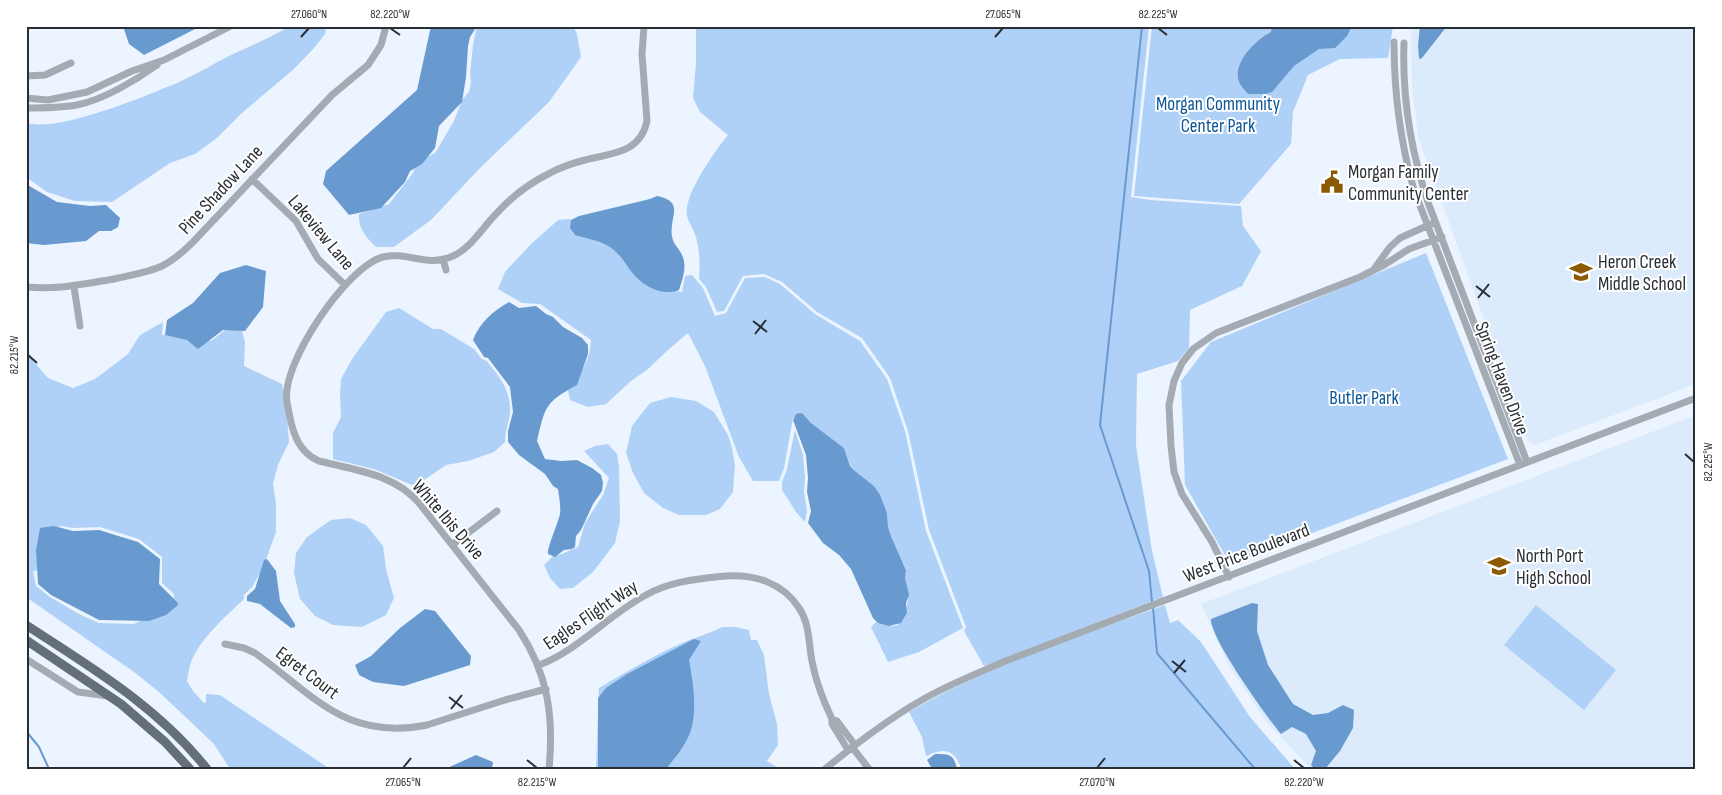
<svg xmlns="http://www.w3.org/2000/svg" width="1722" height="795" viewBox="0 0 1722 795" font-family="'Sofia Sans Condensed',sans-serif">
	<rect width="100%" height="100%" fill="#ecf5ff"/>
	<path fill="#dbebfc" d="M1412,26H1696V384L1535,445L1528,441L1418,137L1412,87L1411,35Z
		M1696,415V769H1311L1264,719L1227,662L1201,604Z"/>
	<path fill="#afd1f7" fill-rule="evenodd" d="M290,26H326L325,34L314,48L294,69L242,113L217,138L195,154L170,163L112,202L75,201L47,192L26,177V123C61,132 142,97 177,83C195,75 213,64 231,55C251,46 271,37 290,26Z
		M477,26H573L577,34L581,57L549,102L480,168L431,220L394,247H376C366,237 358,229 359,214L389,204L413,173L416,163L435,153L454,121L462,100L469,92L471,82L470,74L473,45Z
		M696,26H1149L1131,197L1150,200L1241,206L1243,226L1261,251L1242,286L1190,310L1189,348L1178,361L1137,374L1136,445L1152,551L1163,597L984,666L964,631L966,627L929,530L908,431L890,378L862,338L817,312L782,282L764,274L743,276L724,311L717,312L706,287L699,279C700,264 700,252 696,237C694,230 689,223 687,216C683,195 715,151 728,135L700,112L693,98L696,63Z
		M1152,26H1393L1388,58L1340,59L1308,75L1293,112L1291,144L1239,204L1134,196Z
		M570,219L575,229L594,240L615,249L669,290L682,292L685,276L692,275L703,288L715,316L726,313L745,278L765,277L780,284L815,314L860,341L887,379L905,431L926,531L963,628L919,652L888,662L871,627L876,622L893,626L898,625L905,617L908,600L905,578L906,569L891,536L888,527L887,513L874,486L855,471L850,465L844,448L811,423L805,416L793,418L784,468L779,481H753L739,457L705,366L688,333L668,350L648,369L631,381L606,404L588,407L570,400L567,386C582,374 590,360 591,340L540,304L522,303L498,289L505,272L531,244L558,220Z
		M1426,253L1508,459L1230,564L1185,485L1181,381L1211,342Z
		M399,308L433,329H441L474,349L482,359L487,361C499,377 510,388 510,410C510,420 505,431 505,442L494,452L468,461L446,465L424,480L412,485L374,469L333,459V433L341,417L340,394L341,379L352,359L386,312Z
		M163,322L162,335L168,334L211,341L229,327L242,331L245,342L244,366L282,384L286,402L289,442L278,465L273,483L276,504V532L263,568L252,587L244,595V599C226,616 200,639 191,662C189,668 188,675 187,681L193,691L204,703L206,702V694L220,695L330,769H230L214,744L159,692L134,672L26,597V353L48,378L73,388L95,379L128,354L140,335ZM62,526L73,528L100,527L139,539L162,557V583L174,594V604L134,624L99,623L79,614L50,597L36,586L33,571H36L58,527Z
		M671,397L696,401L714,412L728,435L732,448L735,465L733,492L720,509L706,515H679L663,508L644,493L633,473L626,453L632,426L650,403Z
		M795,430L803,455L805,477L804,492L807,511L805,522L796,512L782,490V482L787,469Z
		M608,444L617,454L619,467L620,521L615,543L593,572L573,588L560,589L550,578L544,565L553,556L562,554L578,547L585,523L603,495L609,478L584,451L595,446Z
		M350,518L366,525L383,546L386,569L394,598L386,615L362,627L333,625L315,616L300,599L294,573L296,553L307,537L331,520Z
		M1165,605L1170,623L1178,620L1201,642L1250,717L1295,769H961C958,757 950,748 937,752C933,752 928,756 926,756L922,737L909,712C989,665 1079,637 1165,605Z
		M1536,605L1616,670L1584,710L1504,645Z
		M722,627H736L749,630L751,640H757L764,655L769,694L777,724L778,745L767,761L780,769H596L599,688C626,672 653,656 682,643C695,637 709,634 722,627Z"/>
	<path fill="#699acf" d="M123,26H201L144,55L129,44Z
		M431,26H477L470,37L468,46L466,77L462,102L439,126L435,148L422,164L410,171L405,182L381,208L349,215L323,184L326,171L417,90Z
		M1272,26H1352L1347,36L1335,48L1319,49L1294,66L1272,92L1266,94H1248C1245,91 1242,87 1240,84C1230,65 1255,40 1271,32Z
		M1420,26H1447L1422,58L1419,59L1418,45Z
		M26,184L57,202L90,206L106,205L120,218L118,227L111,231H99L86,241L44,245L26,243Z
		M657,196C688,202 666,220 673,240C674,244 679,249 681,253C688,265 683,278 679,290C664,296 647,288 636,277C627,268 621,253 608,246C598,240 585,238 575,235L570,228L571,220L579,216L650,199Z
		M246,265L266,271L263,307L245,331L223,330L198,349L187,340L165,335L167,320L193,303L220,273Z
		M509,302L519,308L536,306L546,314L553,317L563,327L582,338L588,345V354L577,385C545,402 545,407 537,441L545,459L561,461L577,460L592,468L601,475L603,483L602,491L593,504L581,530L576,536L575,547L572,549L564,550L555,557L548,554C547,548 558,523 560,514C561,506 559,497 558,489L553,486L545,474L519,455L508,442V431L513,412L510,387L488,358L484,357L473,340C480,322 493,311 509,302Z
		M800,413L803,414L811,423L844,448L850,466L855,471L874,486L880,495L887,513L888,527L891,536L906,570L905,578L909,595L906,603L907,613L901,623L889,626L878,623L873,618L851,569L839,555L823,543L808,523L811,511L807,492L808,478L806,455L793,420L796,414Z
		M54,526L73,531L99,530L138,542L160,559L159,584L177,602L178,605L166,615L149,621L99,620L51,595L38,584L36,550L40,528Z
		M267,559L276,571L280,601L295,624V627L291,628L260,604L247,601V596L255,589L264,560Z
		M1252,603L1258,604L1257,631L1268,665L1293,704L1313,715L1328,713L1343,705L1354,710L1353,728L1340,751L1325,769H1315L1311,765L1316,751L1306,734L1292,727L1281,734C1267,717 1210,638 1211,619Z
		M425,609L435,611L471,656L470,665L404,686L373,682L359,675L355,665L371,656L400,628Z
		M694,639L701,641L689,660C693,683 698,710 690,733C685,746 675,758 666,769H598V698L606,688L627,674Z
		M935,754C949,754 954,754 957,769H932L927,760Z
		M476,755L493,762L492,769H445Z"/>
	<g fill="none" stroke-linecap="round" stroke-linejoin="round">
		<path stroke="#699acf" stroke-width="2" d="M1142,26L1100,425L1149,571L1152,602
			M1153,607L1157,653L1255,769
			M26,731L39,747L49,769"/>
		<path stroke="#a5abb2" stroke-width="7" d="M1394,42C1394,93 1400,141 1414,190L1520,465
			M1404,43C1402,99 1411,152 1429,205L1527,462
			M26,76L45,75L71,63
			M26,98L48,100L87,92L132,71L164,60L231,26
			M26,108C43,108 60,108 77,105C103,100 136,80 157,65
			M252,179L296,221L318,259L345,285
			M443,259L446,270
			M1374,269L1390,247L1400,238L1431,224
			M26,287C57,290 84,284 114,279C130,275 147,273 162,266C174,260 184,251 193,242L332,95L368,65L381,45L386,26
			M74,287L80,326
			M452,545L497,511
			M1229,577L1212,542L1182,494L1174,472L1171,446L1169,405L1174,381L1182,363L1193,349L1216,333L1360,277L1384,265L1409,249L1442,237
			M225,644L244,648L255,653C314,695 345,741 427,725L505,700L546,689
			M26,659L78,692L108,696
			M539,665C579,650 608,615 646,595C671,581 698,579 726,576C755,574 783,583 799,608C811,626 808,646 813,666C817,685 824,702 832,719V724L848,750
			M832,719L837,721L855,745
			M852,747L869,769
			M549,769C554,716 548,674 519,630L419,503C394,474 355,470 319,461C295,451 291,425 287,402C280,365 347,266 383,257C408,251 426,268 453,256C472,247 482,228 496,214C511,197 530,183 550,173C561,167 573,163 585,160C611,153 640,154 647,121L642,54L644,26
			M825,769C858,742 892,716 929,696C953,683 978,673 1003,662L1696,398"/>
		<path stroke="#656f7b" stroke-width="9" d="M26,625C91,667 158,707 207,769
			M26,640L121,704L165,742L190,769"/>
	</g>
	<path fill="none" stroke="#292e34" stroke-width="2" d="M390,28L400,35M1158,28L1167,35M301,37L309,28M995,37L1003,28M1476,286L1490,297M1478,298L1489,284M753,321L767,332M755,334L766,320M28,355L37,363M1685,454L1694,462M1172,661L1186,672M1174,673L1185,660M449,697L463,708M451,709L462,695M527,760L537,768M1294,760L1304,768M403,768L411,758M1097,768L1105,758"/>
	<defs>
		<symbol id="civic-bare" viewBox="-9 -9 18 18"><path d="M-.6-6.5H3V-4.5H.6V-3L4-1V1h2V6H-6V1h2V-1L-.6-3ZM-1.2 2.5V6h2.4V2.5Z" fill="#8c5a05" stroke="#fff" stroke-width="2.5" paint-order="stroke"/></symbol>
		<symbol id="school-bare" viewBox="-9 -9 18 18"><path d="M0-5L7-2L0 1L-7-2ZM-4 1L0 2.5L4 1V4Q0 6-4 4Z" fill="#8c5a05" stroke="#fff" stroke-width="2.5" paint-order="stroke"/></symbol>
	</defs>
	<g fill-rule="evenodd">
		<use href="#civic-bare" x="1316" y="166" width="32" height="32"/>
		<use href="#school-bare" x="1565" y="256" width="32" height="32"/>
		<use href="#school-bare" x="1483" y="550" width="32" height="32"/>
	</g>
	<g text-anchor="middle" stroke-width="4" stroke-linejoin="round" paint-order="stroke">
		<g font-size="19" fill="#0b5596" stroke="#fff">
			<text x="1218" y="110">Morgan Community<tspan x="1218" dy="22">Center Park</tspan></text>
			<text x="1364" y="404">Butler Park</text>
		</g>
		<g font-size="19" fill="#292e34" stroke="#fff" text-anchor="start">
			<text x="1348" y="178">Morgan Family<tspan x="1348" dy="22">Community Center</tspan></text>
			<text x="1598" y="268">Heron Creek<tspan x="1598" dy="22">Middle School</tspan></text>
			<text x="1516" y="562">North Port<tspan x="1516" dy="22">High School</tspan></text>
		</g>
		<g font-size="19" fill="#292e34" stroke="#fff">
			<text transform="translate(220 189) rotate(-47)" y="7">Pine Shadow Lane</text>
			<text transform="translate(322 232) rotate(50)" y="7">Lakeview Lane</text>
			<text transform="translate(1503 378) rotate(69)" y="7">Spring Haven Drive</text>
			<text transform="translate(449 519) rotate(49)" y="7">White Ibis Drive</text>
			<text transform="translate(1246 552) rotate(-21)" y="7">West Price Boulevard</text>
			<text transform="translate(590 614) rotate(-34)" y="7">Eagles Flight Way</text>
			<text transform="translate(308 672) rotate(37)" y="7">Egret Court</text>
		</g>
	</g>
	<rect width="1722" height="795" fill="none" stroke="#ffffff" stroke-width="55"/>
	<rect x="28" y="28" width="1666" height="740" fill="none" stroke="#292e34" stroke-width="2"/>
	<g font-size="12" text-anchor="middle" fill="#292e34">
		<text x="309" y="18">27.060°N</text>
		<text x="390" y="18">82.220°W</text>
		<text x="1003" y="18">27.065°N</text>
		<text x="1158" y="18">82.225°W</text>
		<text transform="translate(14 355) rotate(-90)" y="4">82.215°W</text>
		<text transform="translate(1708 462) rotate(-90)" y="4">82.225°W</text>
		<text x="403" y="786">27.065°N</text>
		<text x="537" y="786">82.215°W</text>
		<text x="1097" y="786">27.070°N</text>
		<text x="1304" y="786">82.220°W</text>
	</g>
</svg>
